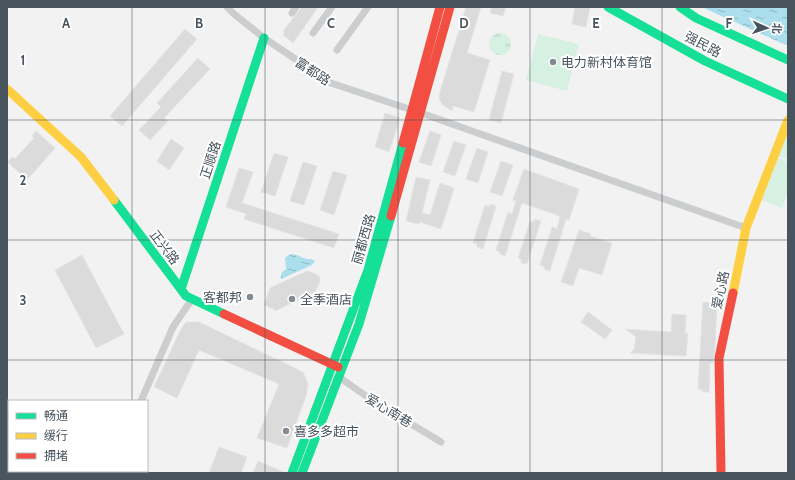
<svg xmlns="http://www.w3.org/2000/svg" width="795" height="480" viewBox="0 0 795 480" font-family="Cabin,'Noto Sans SC',sans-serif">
	<defs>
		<pattern id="grass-tufts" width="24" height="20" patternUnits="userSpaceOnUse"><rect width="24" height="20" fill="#d6f0e1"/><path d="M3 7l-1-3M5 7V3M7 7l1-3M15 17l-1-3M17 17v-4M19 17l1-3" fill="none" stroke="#b9d0c3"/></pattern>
		<pattern id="water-ripples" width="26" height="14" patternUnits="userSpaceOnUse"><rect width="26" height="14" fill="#abdfee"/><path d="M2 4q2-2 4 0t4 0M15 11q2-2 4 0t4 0" fill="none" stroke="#8db7c4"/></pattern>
	</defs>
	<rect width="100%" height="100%" fill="#f2f2f2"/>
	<path fill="url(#grass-tufts)" d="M489 44a11 11 0 1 1 22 0a11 11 0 1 1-22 0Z"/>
	<path fill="#d6f0e1" d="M538,34L579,44L567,91L526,80Z
		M788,129V160L778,156Z
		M778,158L788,162V192L782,208L762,200Z"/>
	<path fill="url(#water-ripples)" d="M703,7H788V46L708,10Z
		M291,254C299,254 303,260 311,259L315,261L312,265L281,279C280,274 282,272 286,269L285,258Z"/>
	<path fill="#dbdbdc" stroke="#e3e4e5" d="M302,7H318L293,43L283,35L285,32L283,31Z
		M466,7H481L467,53L490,60L474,112L453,106L452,111L443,105L439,99L440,92Z
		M492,7H506L503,16L490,13Z
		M575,7H590L586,27L572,24Z
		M185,29L197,39L122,126L110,116Z
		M198,58L210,69L164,118L168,121L150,140L139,130L161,107L157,103Z
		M502,71L514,74L501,123L489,120Z
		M385,113L400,118L389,152L375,147Z
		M36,131L55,148L27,180L8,162L12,157L15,159L34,138L32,136Z
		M430,131L441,135L431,166L419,162Z
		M171,139L184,148L169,170L157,161Z
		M454,141L466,145L455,176L443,172Z
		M477,148L488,152L478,183L466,179Z
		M274,153L288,157L275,196L261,192Z
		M501,161L513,165L502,196L490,192Z
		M303,162L317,166L304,205L290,201Z
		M239,168L253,172L242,203L339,234L334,248L244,219L246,214L226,207Z
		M524,169L579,189L569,220L566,219L550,271L544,269L545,267L540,265L552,227L557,229L560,217L557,215L522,203L505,256L500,254V252L496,250L508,212L512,214L516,201L513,200Z
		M333,171L347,175L334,215L320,210Z
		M416,177L430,180L422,213L430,215L440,183L454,188L441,229L420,222L419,224L406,221Z
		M490,204L496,206L483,249L477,247V244L473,243L485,205L489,207Z
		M535,219L541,221L527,264L521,263L522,260L518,258L530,221L534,222Z
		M579,230L591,234L590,236L612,243L602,275L579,268L573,286L561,282Z
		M82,255L124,334L96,348L55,270Z
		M307,271L316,274L320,277L319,284L315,292L275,311L273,308H269L268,306L264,305L270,288Z
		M703,302L717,303L715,345L713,363H710L709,392H703V390L698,389Z
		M588,312L612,330L605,339L581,322Z
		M672,314L686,315L685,333H688L686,356L630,353L634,349L636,337L625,329L671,332Z
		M186,322H199L303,372L308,384L306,396L287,448L257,438L279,384L199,350L177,398L154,387L181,329Z
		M219,447L247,457L241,473H209Z
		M258,461L286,473H253Z"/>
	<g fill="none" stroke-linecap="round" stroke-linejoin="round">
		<path stroke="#cbcdcf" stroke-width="7" d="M227,7L234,14L264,38L331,83L421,113L746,228
			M292,13L296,7
			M313,33L332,7
			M337,50L368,7
			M339,377L383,408L388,410L441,442
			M141,401L173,327L192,299
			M114,473L115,471"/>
		<path stroke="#16e098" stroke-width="9" d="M608,7L705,61L788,99
			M680,7L696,18L788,60
			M114,200L186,296L224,314
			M181,289L264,38
			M292,473L368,270L403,143
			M302,473L359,324L391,216"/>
		<path stroke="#ffcf43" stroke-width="9" d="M7,89L81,157L114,200
			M733,293L746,228L788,120"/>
		<path stroke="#f24e42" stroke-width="9" d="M403,143L440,7
			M391,216L450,7
			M224,314L338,367
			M721,473L719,358L733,293"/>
	</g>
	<path fill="none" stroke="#48545e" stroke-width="1" stroke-opacity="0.55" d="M132,7V401M265,7V473M398,7V473M530,7V473M662,7V473M7,120H788M7,240H788M7,360H788M132,471V473"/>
	<g fill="#848b92" stroke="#fff" stroke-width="1.5">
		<circle cx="553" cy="62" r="4"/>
		<circle cx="250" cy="297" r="4"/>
		<circle cx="292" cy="299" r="4"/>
		<circle cx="286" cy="431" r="4"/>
	</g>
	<g text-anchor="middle" stroke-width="4" stroke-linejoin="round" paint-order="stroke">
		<g font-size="13" fill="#48545e" stroke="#fff">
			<text transform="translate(703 44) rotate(28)" y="5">强民路</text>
			<text transform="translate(313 71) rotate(33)" y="5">富都路</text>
			<text transform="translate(210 160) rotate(-72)" y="5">正顺路</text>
			<text transform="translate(363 239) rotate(-74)" y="5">丽都西路</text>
			<text transform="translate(165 247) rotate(53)" y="5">正兴路</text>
			<text transform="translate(720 290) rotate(-78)" y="5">爱心路</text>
			<text transform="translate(389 410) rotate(31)" y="5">爱心南巷</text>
		</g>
		<g font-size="13" fill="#48545e" stroke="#fff" text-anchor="start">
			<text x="561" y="67">电力新村体育馆</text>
			<text x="242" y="302" text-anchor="end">客都邦</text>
			<text x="300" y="304">全季酒店</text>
			<text x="294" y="436">喜多多超市</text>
		</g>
	</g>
	<g font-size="13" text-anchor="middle" font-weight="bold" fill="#48545e" stroke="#fff" stroke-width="4" stroke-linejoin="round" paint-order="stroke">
		<text x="66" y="28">A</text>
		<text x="199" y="28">B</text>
		<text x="331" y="28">C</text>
		<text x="464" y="28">D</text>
		<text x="596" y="28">E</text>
		<text x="729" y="28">F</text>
		<text x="23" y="65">1</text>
		<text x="23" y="185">2</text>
		<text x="23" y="305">3</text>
	</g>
	<rect width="795" height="480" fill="none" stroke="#48545e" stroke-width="16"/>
	<rect x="8" y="400" width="140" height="72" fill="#ffffff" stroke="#b6bbbf"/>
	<rect x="16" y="413" width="20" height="6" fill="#16e098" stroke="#b6bbbf"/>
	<text x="44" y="420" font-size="12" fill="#48545e">畅通</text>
	<rect x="16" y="433" width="20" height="6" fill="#ffcf43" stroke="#b6bbbf"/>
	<text x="44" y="440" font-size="12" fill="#48545e">缓行</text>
	<rect x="16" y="453" width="20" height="6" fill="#f24e42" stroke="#b6bbbf"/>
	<text x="44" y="460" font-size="12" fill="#48545e">拥堵</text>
	<g transform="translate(767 28) rotate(93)" stroke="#ffffff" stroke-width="3" paint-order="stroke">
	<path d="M0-3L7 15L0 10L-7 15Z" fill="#48545e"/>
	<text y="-6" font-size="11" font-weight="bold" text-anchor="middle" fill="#48545e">北</text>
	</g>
</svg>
